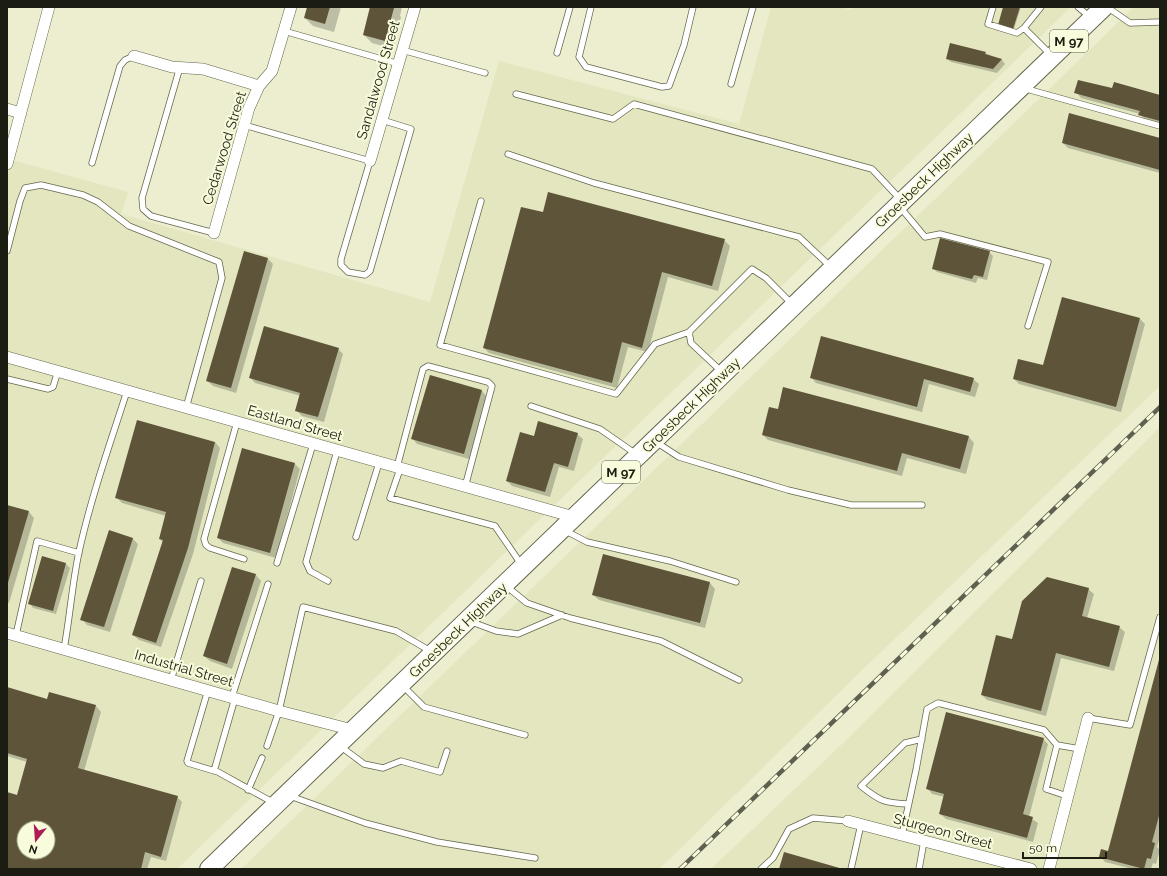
<svg xmlns="http://www.w3.org/2000/svg" width="1167" height="876" viewBox="0 0 1167 876" font-family="Raleway,sans-serif">
	<rect width="100%" height="100%" fill="#eceecf"/>
	<path fill="#e3e6bf" fill-rule="evenodd" d="M771,7H840L851,10L852,7H1071L177,869H7V178L12,160L128,192L121,214L430,302L499,61L739,124ZM24,828H48V852H24Z
		M1134,7H1160V386L858,674L682,847L659,869H241Z
		M1160,427V869H711L841,745Z"/>
	<path fill="#0003" fill-rule="evenodd" d="M308,7H341L334,32L313,26L305,18Z
		M370,7H402L400,16L401,17L393,49L372,43L364,35Z
		M1004,7H1021L1014,29L1000,25Z
		M985,53L1002,60L1005,64L997,73L951,62L947,59Z
		M1113,89L1160,96V124L1145,120L1140,114L1081,98L1076,92Z
		M1160,139V173L1068,148L1063,143Z
		M544,214L724,240L730,246L718,291L668,277L648,352L628,347L617,388L489,353L484,348Z
		M245,252L268,259L273,264L236,393L213,386L207,381Z
		M989,252L993,256L987,280L978,278L976,283L937,272L933,268Z
		M1140,319L1145,324L1121,412L1019,384L1014,379Z
		M338,349L343,354L324,422L302,416L296,410L301,396L255,383L250,377Z
		M430,376L482,391L487,397L469,459L417,444L412,438Z
		M811,377L973,379L979,384L975,397L929,384L922,412L816,383Z
		M577,434L583,439L574,471L559,467L550,497L512,486L507,481L534,437Z
		M763,435L969,437L974,443L966,474L907,458L902,476L768,440Z
		M215,442L220,448L193,554L161,647L139,640L133,635L163,543L160,539L166,516L122,503L116,497Z
		M243,449L295,464L300,469L276,558L223,543L218,538Z
		M7,506L29,512L34,518L9,603L7,602Z
		M110,531L133,539L138,544L110,632L87,625L82,619Z
		M604,555L710,583L715,589L705,628L599,600L593,595Z
		M43,557L66,564L70,568L56,614L33,608L30,604Z
		M233,568L256,575L261,581L232,669L210,661L204,656Z
		M1088,589L1094,594L1087,618L1119,627L1125,632L1114,671L1061,658L1046,716L987,700L982,695Z
		M1160,658V837L1157,847L1160,850L1156,864L1153,863L1151,869H1133L1105,862L1100,856L1109,852Z
		M7,688L47,700L96,706L101,712L84,771L177,797L182,802L166,861L151,857L147,869H7V793L18,796L27,762L7,756ZM24,828H48V852H24Z
		M1043,739L1048,744L1029,817L1038,823L1033,842L946,819L940,814L945,797L932,794L927,788Z"/>
	<path fill="#5e543a" fill-rule="evenodd" d="M307,7H330L325,24L304,18Z
		M370,7L394,8L385,41L363,35Z
		M1003,7H1020L1013,29L998,25Z
		M950,43L986,52L985,54L1002,59L993,69L946,59Z
		M1078,80L1112,88L1114,82L1160,95V121L1138,115L1140,111L1074,93Z
		M1069,113L1160,138V170L1062,143Z
		M548,192L725,239L712,286L662,272L642,348L622,342L612,383L483,348L521,207L543,212Z
		M940,238L990,251L983,277L974,275L972,279L932,269Z
		M244,251L268,258L231,388L206,381Z
		M1062,297L1140,318L1116,407L1013,379L1018,359L1043,365Z
		M264,326L339,348L318,417L295,411L300,393L249,378Z
		M821,336L974,378L970,392L924,379L917,407L810,378Z
		M430,375L482,390L464,454L411,439Z
		M783,387L969,436L960,469L902,453L897,471L762,435L769,407L778,409Z
		M137,420L215,442L188,548L156,643L132,635L163,540L159,539L166,512L115,498Z
		M538,421L578,433L568,467L554,463L545,492L506,481L520,432L534,436Z
		M242,448L295,463L270,553L217,538Z
		M7,505L29,511L7,586Z
		M109,530L133,538L104,627L80,620Z
		M603,554L710,582L700,623L592,595Z
		M42,556L66,563L53,611L28,604Z
		M232,567L256,574L227,664L203,656Z
		M1047,577L1089,588L1082,616L1120,626L1109,667L1056,653L1041,711L981,695L996,635L1012,639L1022,601Z
		M1160,656V812L1152,842L1155,843L1151,859L1147,858L1144,869L1099,857L1101,849L1108,851Z
		M7,687L47,699L49,692L96,705L78,768L178,796L161,857L145,852L141,869H7V792L17,795L27,759L7,753ZM24,828H48V852H24Z
		M946,712L1044,738L1023,814L1033,817L1027,838L939,814L944,794L926,789Z
		M784,852L843,869H779Z"/>
	<g fill="none" stroke-linecap="round" stroke-linejoin="round">
		<defs>
			<path id="lane" d="M591,7L579,57L586,67L662,87L669,86L684,45L693,7
				M993,7L988,24L1017,33L1024,28
				M1041,7L1024,28L1051,55
				M1078,7L1090,17
				M1107,7L1130,23L1160,22
				M284,31L399,64
				M402,50L485,73
				M557,53L570,7
				M180,67L142,198L143,209L151,216L214,233
				M731,84L753,7
				M1023,88L1160,126
				M516,94L613,119L634,104L872,169L901,200
				M244,125L370,161L341,259V265L348,272L365,275L370,271L411,129L382,120
				M508,154L594,183L799,237L831,267
				M92,163L120,66L125,60L134,56
				M481,201L440,345L616,394L655,344L689,332
				M900,207L925,237L940,234L1048,262L1028,326
				M7,251L20,201L25,188L41,185L83,195L98,202L129,226L219,262L222,278L186,408
				M722,372L691,343L689,332L752,269L766,278L792,304
				M7,379L48,389L53,387L58,371
				M531,406L600,429L636,454
				M237,422L204,539L206,545L210,548L244,559
				M656,442L679,457L788,490L851,505H922
				M397,467L423,369L428,366L488,382L492,386L465,487
				M400,469L390,498L495,526L521,564
				M564,530L587,542L670,561L736,582
				M356,537L379,463
				M277,563L313,444
				M328,581L310,571L306,562L337,451
				M506,586L527,603L570,618L661,641L739,680
				M469,621L496,631L518,634L562,615
				M16,635L37,541L79,553
				M64,649C70,617 72,584 79,552C91,497 110,444 127,391
				M171,680L201,581
				M403,686L424,707L525,735
				M208,690L187,761L188,763L218,772L274,803
				M232,697L268,584
				M1088,718L1130,725L1160,617
				M1057,745L1046,789L1067,796
				M267,746L279,711L303,607L396,631L432,652
				M340,746L364,764L383,768L401,761L440,772L447,751
				M214,771L235,698
				M248,790L262,758
				M290,796L365,823L437,842L535,858
				M908,804C884,803 880,801 861,786L905,743L922,739
				M902,835L916,770L927,709L938,703L1044,730L1057,745L1080,749
				M761,869L773,858L789,829L813,818L848,821
				M851,869L861,824
				M919,869L924,841"/>
			<path id="street" d="M134,56L172,67L203,69L259,86
				M7,109L21,113
				M370,161L415,7
				M7,164L49,7
				M214,233L249,108L259,86L272,71L291,7
				M7,357L574,517
				M7,633L279,711L353,730
				M848,821L1031,869
				M1049,869L1088,718"/>
			<path id="primary" d="M209,869L1104,7"/>
		</defs>
		<use href="#lane" stroke="#65674c" stroke-width="7"/>
		<use href="#street" stroke="#65674c" stroke-width="12"/>
		<use href="#primary" stroke="#65674c" stroke-width="20"/>
		<use href="#lane" stroke="#fff" stroke-width="5.5"/>
		<use href="#street" stroke="#fff" stroke-width="11"/>
		<use href="#primary" stroke="#fff" stroke-width="18"/>
		<defs>
			<path id="rail" d="M680,869L1160,407"/>
		</defs>
		<use href="#rail" stroke="#5f604f" stroke-width="4.5"/>
		<use href="#rail" stroke="#f9fcdc" stroke-width="3" stroke-dasharray="9" stroke-linecap="butt"/>
	</g>
	<g text-anchor="middle" stroke-width="4" stroke-linejoin="round" paint-order="stroke">
		<g fill="#f9fcdc" stroke="#5e604f" stroke-width="1">
			<rect x="1050" y="30" width="38" height="22" rx="3"/>
			<rect x="602" y="461" width="38" height="22" rx="3"/>
		</g>
		<g font-size="13" font-weight="bold" fill="#1c1d12">
			<text x="1069" y="46">M 97</text>
			<text x="621" y="477">M 97</text>
		</g>
		<g font-size="14" fill="#1c1d12" stroke="#f9fcdc">
			<text transform="translate(378 80) rotate(-74)" y="5">Sandalwood Street</text>
			<text transform="translate(224 148) rotate(-73)" y="5">Cedarwood Street</text>
			<text transform="translate(924 180) rotate(-44)" y="5">Groesbeck Highway</text>
			<text transform="translate(691 405) rotate(-44)" y="5">Groesbeck Highway</text>
			<text transform="translate(295 423) rotate(16)" y="5">Eastland Street</text>
			<text transform="translate(458 630) rotate(-44)" y="5">Groesbeck Highway</text>
			<text transform="translate(184 668) rotate(16)" y="5">Industrial Street</text>
			<text transform="translate(943 831) rotate(15)" y="5">Sturgeon Street</text>
		</g>
	</g>
	<rect width="1167" height="876" fill="none" stroke="#1c1d12" stroke-width="16"/>
	<g transform="translate(36 840) rotate(197)"><circle r="19" fill="#f9fcdc" stroke="#a1a38b"/>
	<path d="M0-3L7 15L0 10L-7 15Z" fill="#ac1d56"/>
	<text y="-6" font-size="11" font-weight="bold" text-anchor="middle" fill="#1c1d12">N</text>
	</g>
	<path d="M1023 852v6h83v-6" fill="none" stroke="#1c1d12" stroke-width="2"/>
	<text x="1029" y="852" font-size="12" fill="#1c1d12" stroke="#f9fcdc" stroke-width="3" paint-order="stroke">50 m</text>
</svg>
